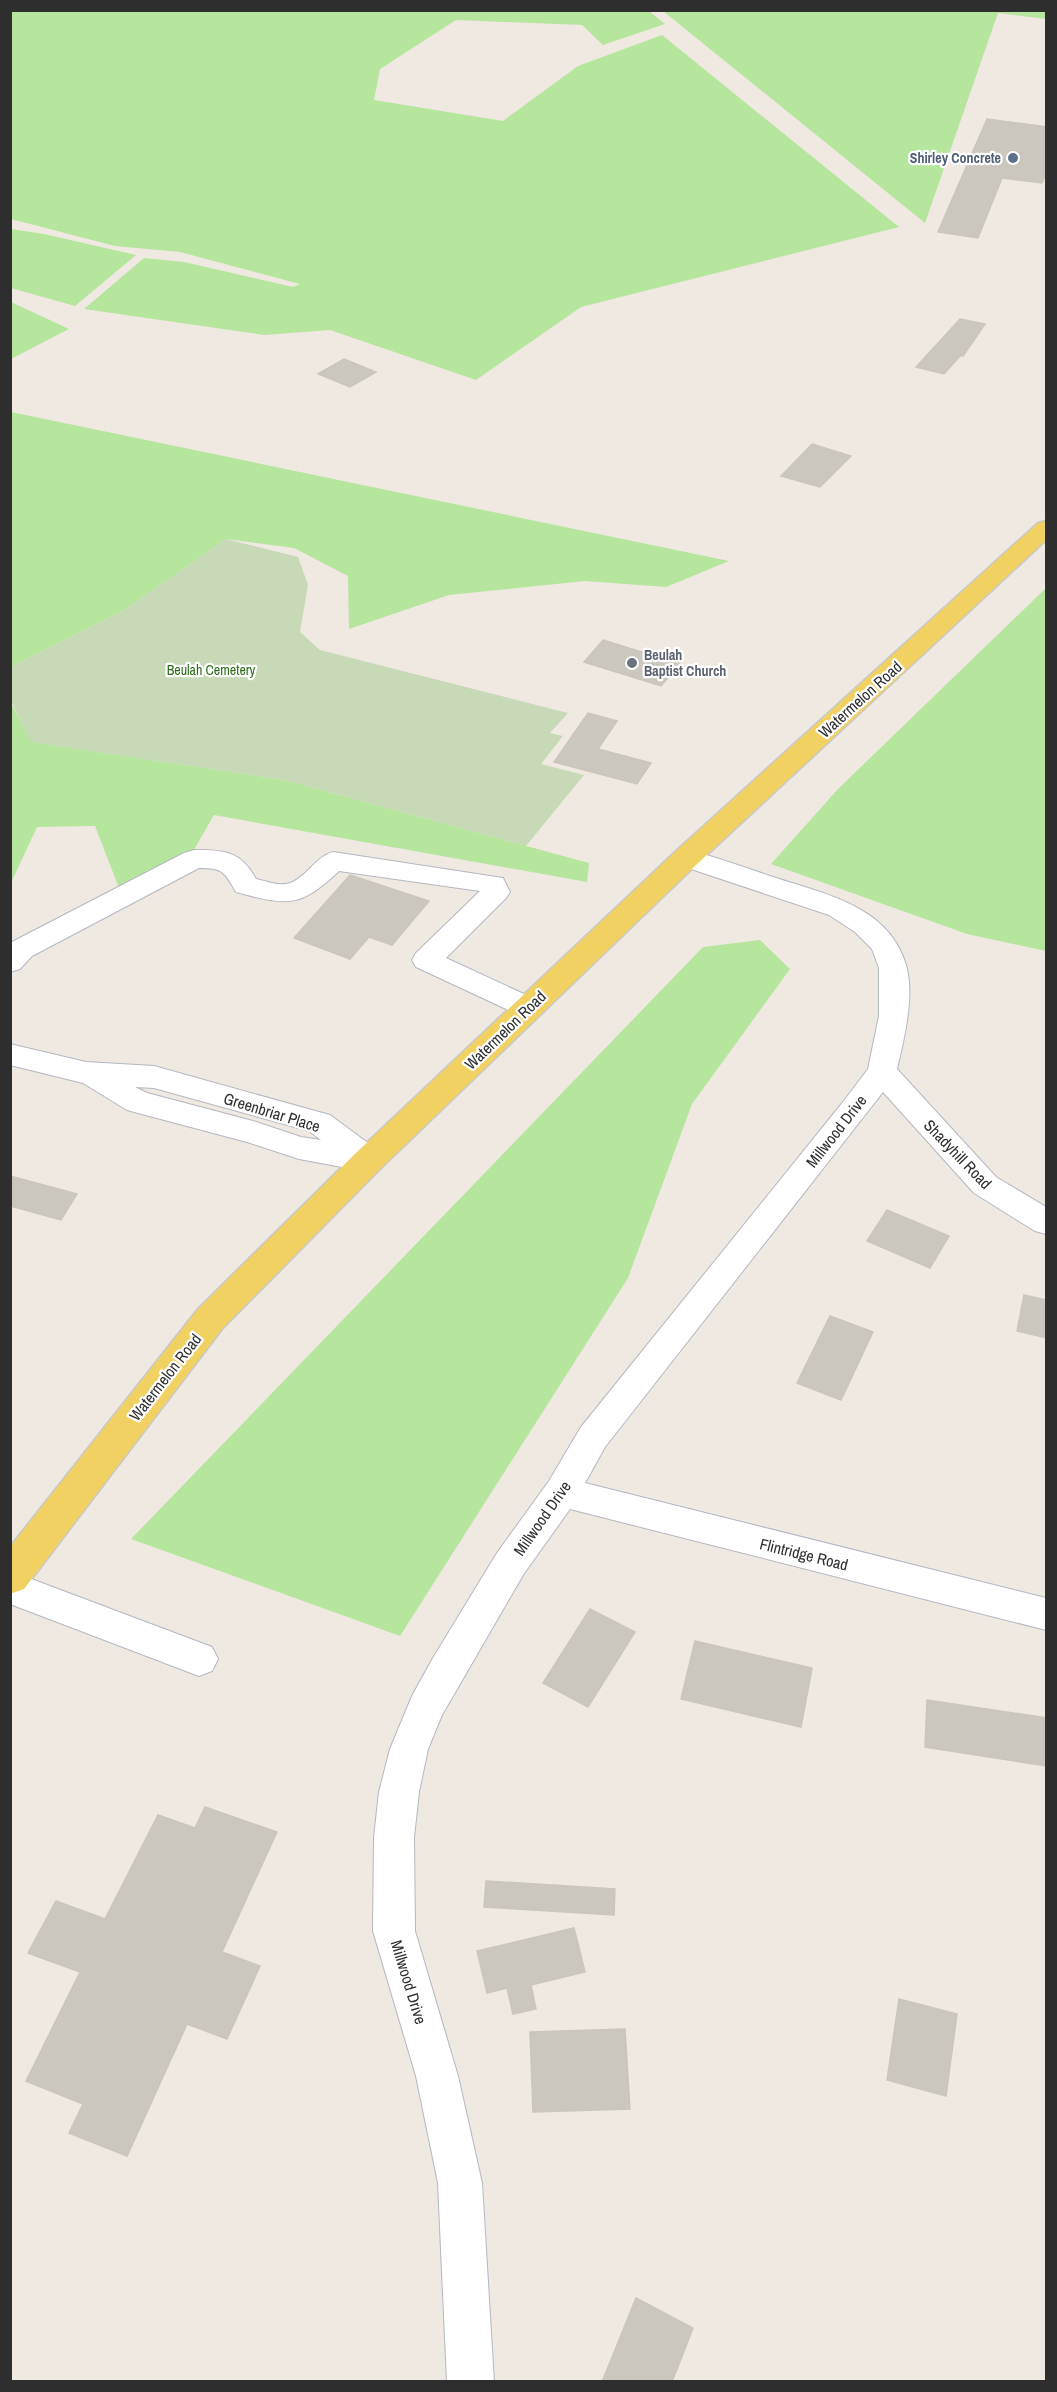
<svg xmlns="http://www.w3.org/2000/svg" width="1057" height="2392" viewBox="0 0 1057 2392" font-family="'Archivo Narrow',sans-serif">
	<rect width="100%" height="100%" fill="#efe9e1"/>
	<path fill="#b6e59e" d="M1046,10V19L998,13L925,223L663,11Z
		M10,11H649L665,24L603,45L582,25L456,20L380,69L374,100L503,121L578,66L662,35L899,227L581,307L476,380L330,330L264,335L84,309L144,258L184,262L293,287L300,284L180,252L115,246L11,219Z
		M11,229L44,234L136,255L75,306L11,288Z
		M11,302L69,329L11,359Z
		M11,412L729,561L666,587L585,581L449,595L349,629L348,576L294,548L226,539L123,611L11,667Z
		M1046,588V951L967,934L771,864L838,789Z
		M10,701L32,742L285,780L589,863L587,882L214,815L191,855L119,888L95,826L37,827L11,883Z
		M760,940L790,969L692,1104L628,1278L400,1636L131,1539L703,947Z"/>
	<path fill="#c8d9b8" d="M226,539L298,557L308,585L300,632L320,650L568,713L550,733L563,736L541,764L584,775L526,846L285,780L31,742L11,701V667L123,611Z"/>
	<path fill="#cbc7bf" stroke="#cbc5ba" stroke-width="1.5" d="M987,119L1047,127V171L1042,183L1002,178L978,238L938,232Z
		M960,319L985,324L963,356L961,355L944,374L916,367Z
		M344,359L376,372L350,387L318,374Z
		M812,444L851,456L820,487L781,476Z
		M603,640L680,664L661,686L584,662Z
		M588,713L617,721L598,749L651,763L637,784L554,762Z
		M350,875L429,901L392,945L369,937L350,959L294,938Z
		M10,1176L77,1194L61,1220L10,1206Z
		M887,1210L949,1236L930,1268L867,1241Z
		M1024,1295L1047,1300V1338L1017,1331Z
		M830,1316L873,1332L841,1400L797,1383Z
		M590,1609L635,1632L588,1707L543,1683Z
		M695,1641L812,1668L801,1727L681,1699Z
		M927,1700L1047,1718V1766L925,1747Z
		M205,1807L277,1832L222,1952L260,1966L227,2039L187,2024L127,2156L69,2133L83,2104L26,2081L80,1972L28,1953L56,1901L105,1919L158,1815L195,1828Z
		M486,1881L615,1889L614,1915L484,1907Z
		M574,1928L585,1972L531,1985L536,2009L513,2014L507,1988L487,1993L477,1951Z
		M899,1999L957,2014L946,2096L887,2080Z
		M625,2029L630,2109L533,2112L530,2032Z
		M636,2298L693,2328L672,2382H602Z"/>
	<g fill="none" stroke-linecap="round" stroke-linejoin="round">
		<defs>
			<path id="minor" d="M686,849C715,857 744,867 773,877C825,894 889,906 906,965C915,996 904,1039 897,1069L996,1177L1046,1207V1234L1035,1231L974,1193L883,1092L605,1447L585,1483L1046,1598V1630L570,1509L523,1575L442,1715L428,1749L419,1792L414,1837L415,1931L458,2076L482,2183L494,2382H447L438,2183L416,2076L373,1931L374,1837L379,1792L390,1749L412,1696L433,1658L497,1553L549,1481L581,1427L843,1102L868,1069L879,1016V968L872,949L855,932L829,915L676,864L672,858L676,852Z
				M194,850C224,850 241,851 256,879C266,881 280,887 290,883C307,877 315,857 333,852L503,878L510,892L506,898L446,958L539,1001L544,1008L539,1015L529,1018L519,1015L416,967L412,960L416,953L480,891L339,871C300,908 287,906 236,892C224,872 224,868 199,868L32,956L20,969L10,972L12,942L184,853Z
				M10,1044L86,1062L154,1066L319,1112L330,1115L380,1152L385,1160L380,1168L369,1172L299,1159L247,1142L138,1113L127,1110L83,1083L10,1065ZM135,1087L154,1088L309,1131L321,1140L301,1137L253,1121L147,1093Z
				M10,1571L212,1647L218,1659L212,1671L199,1676L10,1604Z"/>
			<path id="major" d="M1046,521V540L696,865L380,1169L222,1329L24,1589L10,1594V1547L198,1309L358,1151L676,851L1038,523Z"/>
		</defs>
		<use href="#minor" stroke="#b4b7c1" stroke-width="2"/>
		<use href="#major" stroke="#c9c9c9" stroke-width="3"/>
		<use href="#minor" fill="#fff" fill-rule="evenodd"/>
		<use href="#major" fill="#f2d163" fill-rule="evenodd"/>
	</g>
	<circle fill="#5c6f8a" stroke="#fff" stroke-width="2" cx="1013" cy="158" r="6"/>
	<circle fill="#6b7280" stroke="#fff" stroke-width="2" cx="632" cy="663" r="6"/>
	<g text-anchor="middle" stroke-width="4.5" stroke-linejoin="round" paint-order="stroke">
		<g font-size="14" font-weight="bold" fill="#4e5e75" stroke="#fff" text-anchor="end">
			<text x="1001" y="163">Shirley Concrete</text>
		</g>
		<g font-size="14" font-weight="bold" fill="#5b616d" stroke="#fff" text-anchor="start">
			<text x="644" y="660">Beulah<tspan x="644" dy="16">Baptist Church</tspan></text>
		</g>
		<g font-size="14" fill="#2c6e1b" stroke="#fff">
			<text x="211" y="675">Beulah Cemetery</text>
		</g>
		<g font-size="16" fill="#2e2e2e" stroke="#fff">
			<text transform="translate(860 699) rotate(-42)" y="6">Watermelon Road</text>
			<text transform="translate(505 1030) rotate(-44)" y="6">Watermelon Road</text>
			<text transform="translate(272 1112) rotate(17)" y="6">Greenbriar Place</text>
			<text transform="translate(836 1131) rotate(-52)" y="6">Millwood Drive</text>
			<text transform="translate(958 1154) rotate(46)" y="6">Shadyhill Road</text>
			<text transform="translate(165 1377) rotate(-52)" y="6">Watermelon Road</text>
			<text transform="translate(542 1518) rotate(-55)" y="6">Millwood Drive</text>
			<text transform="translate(804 1554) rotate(14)" y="6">Flintridge Road</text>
			<text transform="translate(409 1982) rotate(73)" y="6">Millwood Drive</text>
		</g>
	</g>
	<rect width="1057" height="2392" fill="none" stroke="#2e2e2e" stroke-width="24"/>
</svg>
